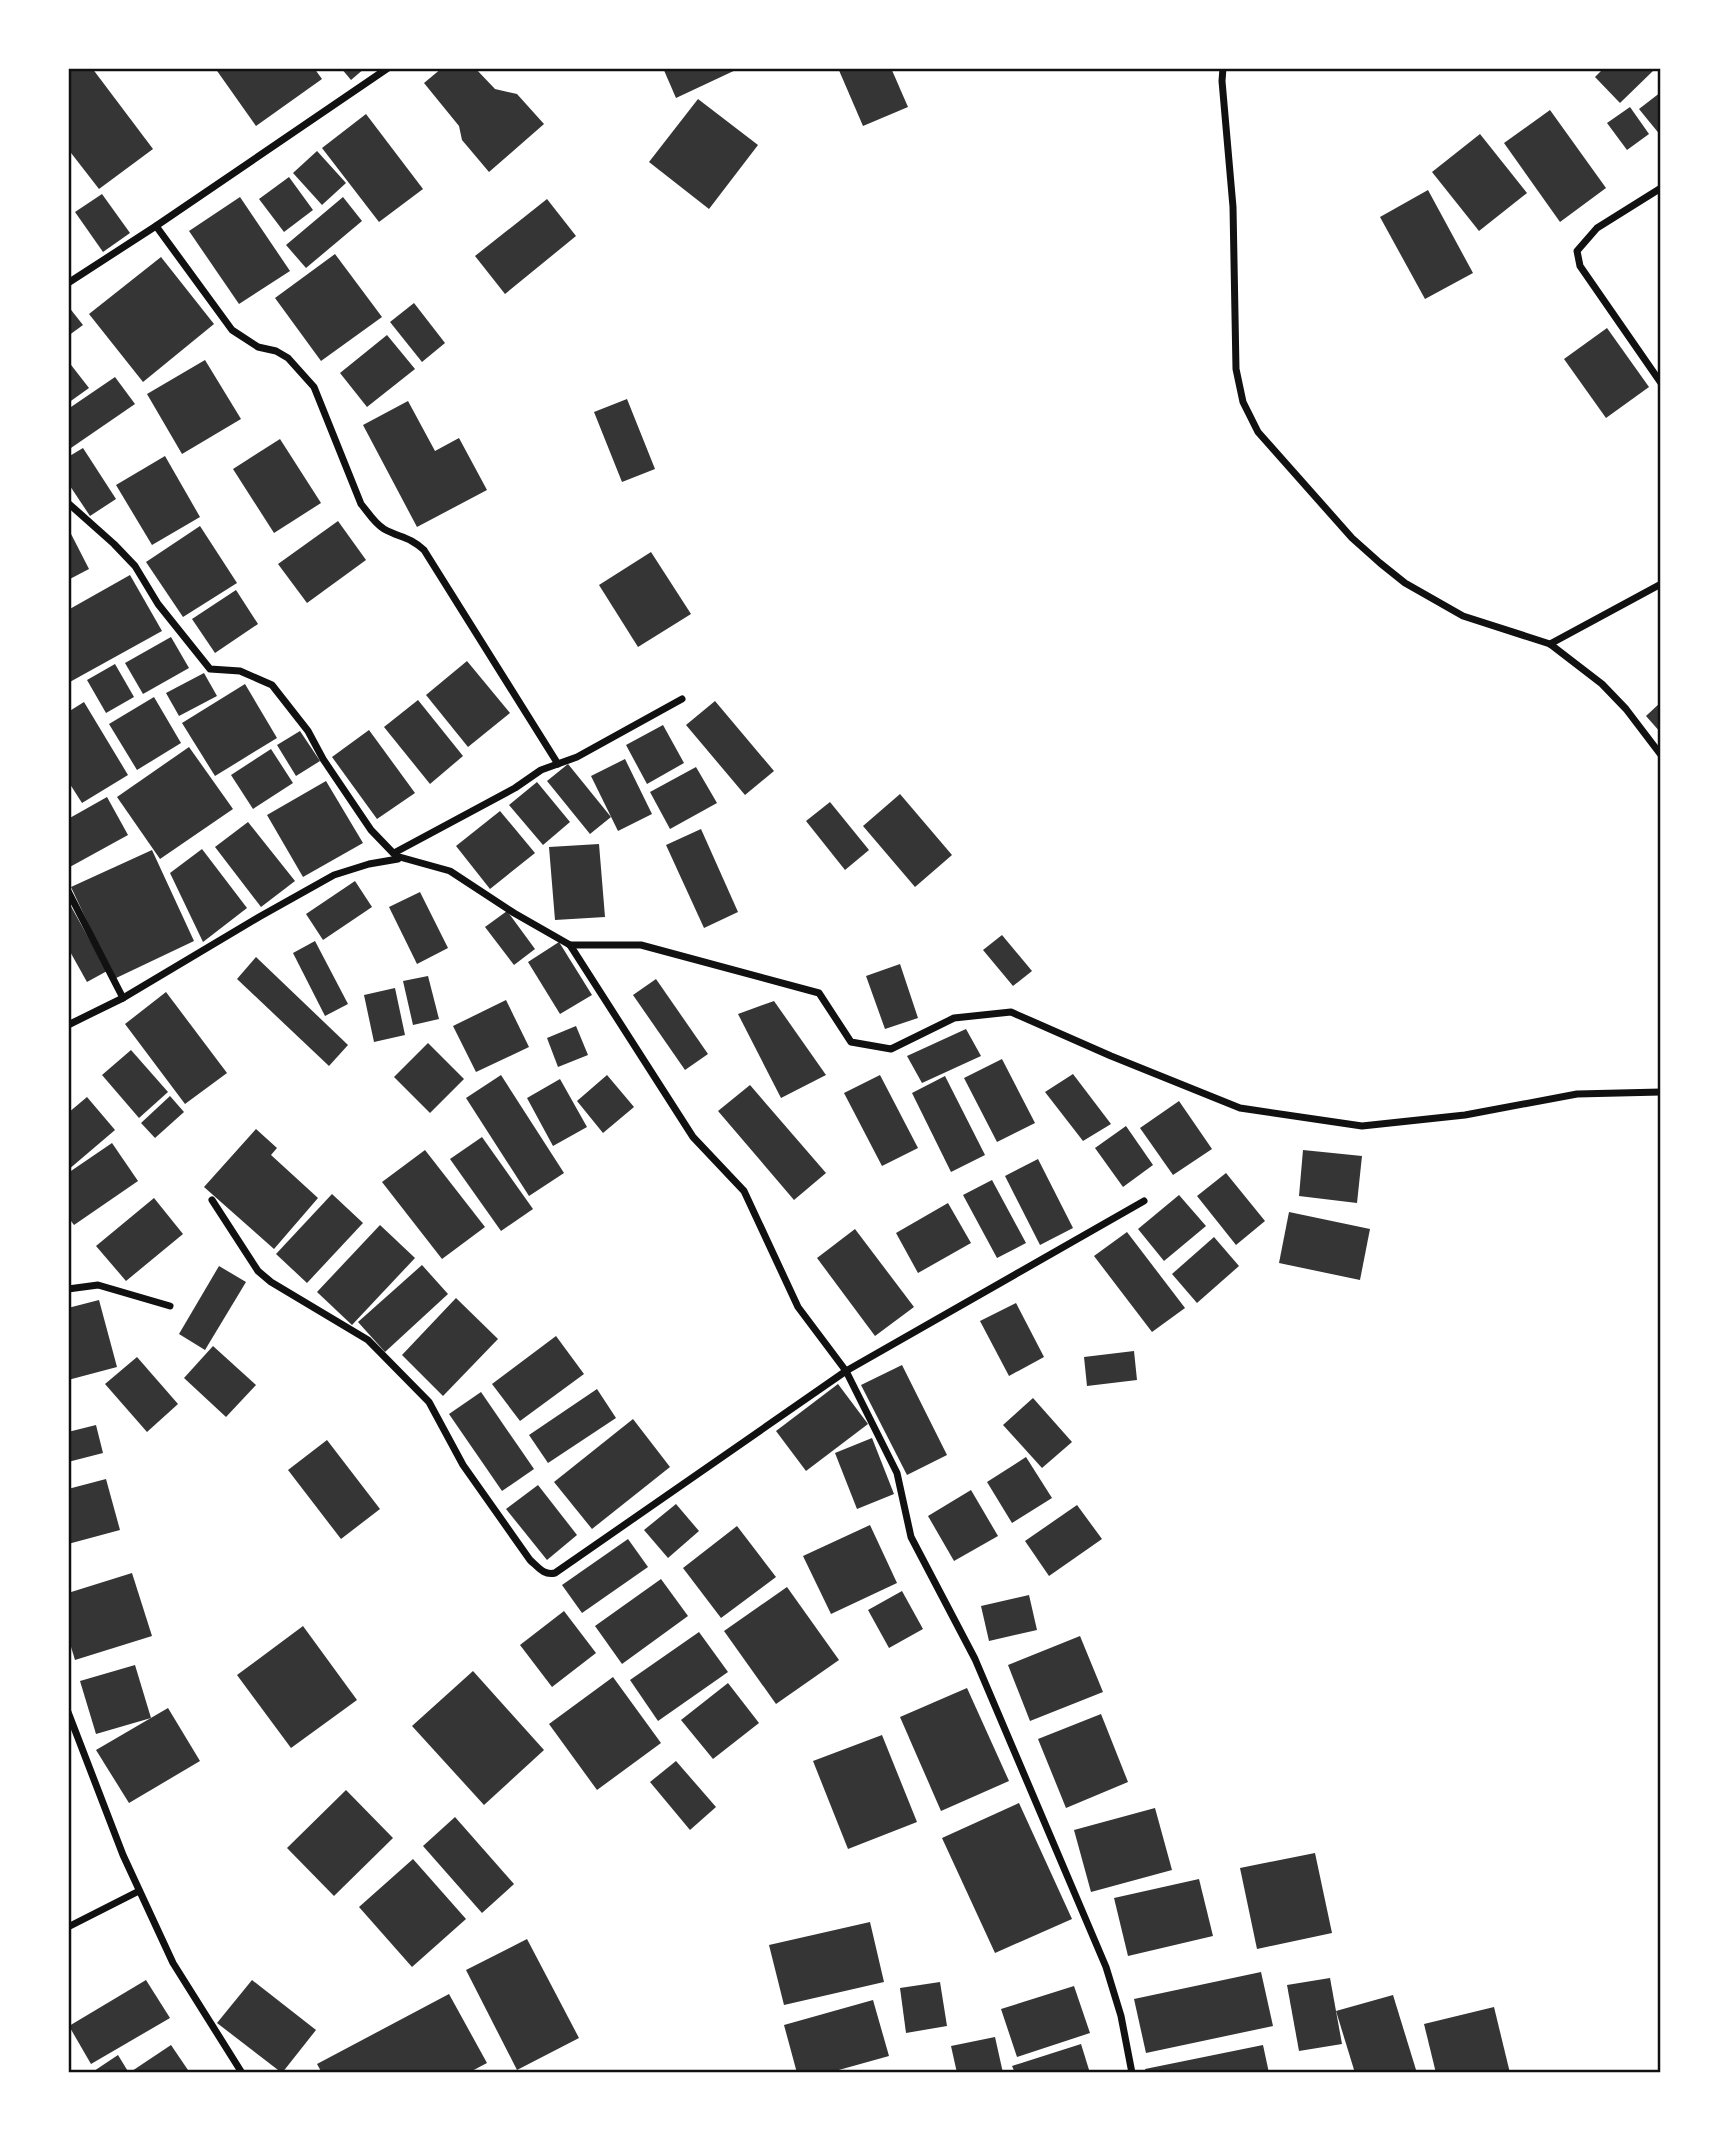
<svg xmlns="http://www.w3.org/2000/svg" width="1729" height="2141" font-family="'Exo 2',sans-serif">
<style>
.building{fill:#353535}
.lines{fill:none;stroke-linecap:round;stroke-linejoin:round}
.minor{stroke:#111;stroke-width:7}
.neatline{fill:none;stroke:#111;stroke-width:2.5}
</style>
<rect width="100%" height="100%" fill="#fff"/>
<g class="building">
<polygon points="70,68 92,68 153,149 99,189 68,149"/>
<polygon points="215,68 314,68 322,79 256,126"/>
<polygon points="341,68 365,68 351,80"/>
<polygon points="442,68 475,68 495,89 517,94 544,124 489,172 462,140 459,126 424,83"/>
<polygon points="663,68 740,68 676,98"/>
<polygon points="838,68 891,68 908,107 863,126"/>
<polygon points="1604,68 1656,68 1620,103 1595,77"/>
<polygon points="1661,92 1661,136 1639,109"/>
<polygon points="698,99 758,145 709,209 649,162"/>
<polygon points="1630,107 1649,134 1627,150 1607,123"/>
<polygon points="1550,110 1606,188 1560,222 1504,143"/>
<polygon points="366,114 423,189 379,222 322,148"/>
<polygon points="1480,134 1527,193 1479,231 1432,172"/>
<polygon points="317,151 346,183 322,205 293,173"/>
<polygon points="289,177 313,210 284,232 259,199"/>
<polygon points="1428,190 1473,273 1425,299 1380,217"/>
<polygon points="102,194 130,233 103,252 75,212"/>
<polygon points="240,197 290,271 239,304 189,231"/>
<polygon points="343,197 362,221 306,268 286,245"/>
<polygon points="547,199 576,236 505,294 475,256"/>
<polygon points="335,254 382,317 321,361 275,298"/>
<polygon points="161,257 214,324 143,382 89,314"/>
<polygon points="414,303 445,343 422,362 390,322"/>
<polygon points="68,306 83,325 68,336"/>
<polygon points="1607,328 1649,387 1606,418 1564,359"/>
<polygon points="387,335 415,369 367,407 340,373"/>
<polygon points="205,360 241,419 182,454 147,394"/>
<polygon points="68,361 89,388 68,403"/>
<polygon points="115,377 135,404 68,450 68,409"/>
<polygon points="627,399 655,469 622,482 594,412"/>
<polygon points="408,401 435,451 459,438 487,490 417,527 363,425"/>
<polygon points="280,439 321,503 274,533 233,469"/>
<polygon points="83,448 116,499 90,516 68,483 68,457"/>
<polygon points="165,456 200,517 152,545 116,485"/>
<polygon points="338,521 366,560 307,603 278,564"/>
<polygon points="200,526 237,583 183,617 146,562"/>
<polygon points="68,528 89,569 68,580"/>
<polygon points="651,552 691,614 638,647 599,585"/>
<polygon points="130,575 162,631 68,683 68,610"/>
<polygon points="236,590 258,624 215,653 192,619"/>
<polygon points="171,637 189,668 143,694 125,663"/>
<polygon points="467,661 510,713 468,747 426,695"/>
<polygon points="115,664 134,697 106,713 87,680"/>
<polygon points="204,673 217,696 179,716 166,693"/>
<polygon points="245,684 277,738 215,776 182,723"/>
<polygon points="154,697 181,743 137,770 109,724"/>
<polygon points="418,700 463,756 430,784 384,727"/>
<polygon points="715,701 774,771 745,795 686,725"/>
<polygon points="84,702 128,775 82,803 68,781 68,712"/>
<polygon points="1661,702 1661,733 1646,716"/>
<polygon points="663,725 684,763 647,784 626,745"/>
<polygon points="369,730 415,793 377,819 332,757"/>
<polygon points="300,731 320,761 296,776 277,745"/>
<polygon points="189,747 233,809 160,859 117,797"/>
<polygon points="271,749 293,783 253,809 231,775"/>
<polygon points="625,759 652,814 618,831 591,776"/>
<polygon points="568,764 611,817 590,834 547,781"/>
<polygon points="696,767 717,803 670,829 650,792"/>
<polygon points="326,781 363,843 303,877 267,815"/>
<polygon points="537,782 570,822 543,845 509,805"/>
<polygon points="900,794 952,855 915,887 863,826"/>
<polygon points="107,797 128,835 68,868 68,819"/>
<polygon points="830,802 869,850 845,870 806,821"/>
<polygon points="500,811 535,853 490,889 456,846"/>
<polygon points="248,822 295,881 261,907 215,847"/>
<polygon points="701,829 738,912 704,928 666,845"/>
<polygon points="599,844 605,917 555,920 549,847"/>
<polygon points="202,849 247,908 203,942 170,873"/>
<polygon points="152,850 194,941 114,979 71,887"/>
<polygon points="355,881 372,907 323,940 306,914"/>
<polygon points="420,892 448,948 417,964 389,907"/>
<polygon points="68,901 107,971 87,982 68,948"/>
<polygon points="507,911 535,949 514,965 485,927"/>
<polygon points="1002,935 1032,971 1013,986 983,950"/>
<polygon points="315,941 348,1004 325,1016 293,953"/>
<polygon points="559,942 592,995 560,1014 528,962"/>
<polygon points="256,957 348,1045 329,1066 237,979"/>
<polygon points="900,964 918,1018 885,1029 866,976"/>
<polygon points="428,976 439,1019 413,1025 403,981"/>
<polygon points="656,979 708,1054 685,1070 633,995"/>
<polygon points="395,988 405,1035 374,1042 364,995"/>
<polygon points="166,992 227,1073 185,1104 125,1024"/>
<polygon points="506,1000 529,1047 476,1072 453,1026"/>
<polygon points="774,1001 826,1075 781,1098 738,1014"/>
<polygon points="576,1026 588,1055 558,1067 547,1038"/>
<polygon points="966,1029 981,1056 922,1083 907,1056"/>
<polygon points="428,1043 464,1079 430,1113 394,1077"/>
<polygon points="131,1050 168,1092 139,1118 102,1075"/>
<polygon points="1002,1059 1035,1123 997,1142 964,1078"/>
<polygon points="1073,1074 1111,1124 1083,1141 1045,1092"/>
<polygon points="501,1075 564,1173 529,1196 466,1098"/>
<polygon points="607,1075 634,1107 603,1133 577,1101"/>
<polygon points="880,1075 918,1148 882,1166 844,1093"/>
<polygon points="945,1076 985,1155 951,1172 912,1093"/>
<polygon points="560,1079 587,1127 553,1146 527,1098"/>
<polygon points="750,1085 826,1173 794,1200 718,1111"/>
<polygon points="170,1096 184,1112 155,1138 141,1123"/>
<polygon points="87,1097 115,1130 68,1170 68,1113"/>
<polygon points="1179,1101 1212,1149 1173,1175 1140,1128"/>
<polygon points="1126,1126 1153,1165 1123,1187 1095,1148"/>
<polygon points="256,1129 277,1148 271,1155 318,1198 274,1249 204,1187"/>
<polygon points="482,1137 533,1209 501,1231 450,1159"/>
<polygon points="112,1143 138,1181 74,1225 68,1217 68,1173"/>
<polygon points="425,1150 485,1227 442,1259 382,1182"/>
<polygon points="1303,1150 1362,1156 1357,1203 1299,1196"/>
<polygon points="1038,1159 1073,1228 1040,1245 1005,1176"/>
<polygon points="1226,1173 1265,1221 1236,1245 1197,1196"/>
<polygon points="992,1180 1026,1243 997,1258 963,1195"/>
<polygon points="332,1194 363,1223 307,1283 276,1254"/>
<polygon points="1179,1195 1206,1226 1164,1261 1138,1229"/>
<polygon points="154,1198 183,1234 126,1281 96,1246"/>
<polygon points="948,1203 971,1243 918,1273 896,1233"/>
<polygon points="1289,1212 1370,1229 1360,1280 1279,1263"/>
<polygon points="380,1225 415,1258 352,1325 317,1292"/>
<polygon points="855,1229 914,1307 875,1336 817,1258"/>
<polygon points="1127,1232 1185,1308 1152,1332 1094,1256"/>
<polygon points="1214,1237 1239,1266 1197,1303 1172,1274"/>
<polygon points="422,1265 448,1294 385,1352 358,1322"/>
<polygon points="219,1266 246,1282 205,1350 179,1334"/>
<polygon points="456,1298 498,1339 443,1396 402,1355"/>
<polygon points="99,1300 117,1367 68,1380 68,1308"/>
<polygon points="1016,1303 1044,1357 1009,1376 980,1321"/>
<polygon points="556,1336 584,1374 520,1421 492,1384"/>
<polygon points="213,1346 256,1385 226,1417 184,1378"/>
<polygon points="1134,1351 1137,1380 1087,1386 1084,1357"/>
<polygon points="137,1357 178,1404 147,1432 105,1384"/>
<polygon points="902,1365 947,1455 907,1475 861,1385"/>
<polygon points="838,1384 868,1424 806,1471 776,1431"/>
<polygon points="597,1389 616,1418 548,1463 529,1435"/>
<polygon points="481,1392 534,1469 502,1491 449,1414"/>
<polygon points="1033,1398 1072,1442 1042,1468 1003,1425"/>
<polygon points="633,1419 670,1467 592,1529 554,1482"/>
<polygon points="96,1425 103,1453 68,1462 68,1432"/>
<polygon points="872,1438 894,1494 857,1509 835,1453"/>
<polygon points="327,1440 380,1509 341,1539 288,1470"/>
<polygon points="1026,1457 1052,1498 1012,1523 987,1482"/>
<polygon points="106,1479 120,1530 68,1544 68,1489"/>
<polygon points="538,1485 577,1535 547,1560 506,1509"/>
<polygon points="971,1490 998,1536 954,1561 928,1516"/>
<polygon points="676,1504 699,1531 668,1558 644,1530"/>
<polygon points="1077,1505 1102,1539 1049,1576 1025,1541"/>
<polygon points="870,1525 897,1583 831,1614 803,1556"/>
<polygon points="737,1526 776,1577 721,1618 683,1568"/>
<polygon points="628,1539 648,1567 582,1613 562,1585"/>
<polygon points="132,1573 152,1636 75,1660 68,1637 68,1593"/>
<polygon points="661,1579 688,1616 622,1664 595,1626"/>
<polygon points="787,1587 839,1660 776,1704 724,1631"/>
<polygon points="902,1591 923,1629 889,1648 868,1610"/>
<polygon points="1029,1595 1037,1630 989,1641 981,1606"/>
<polygon points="564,1611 596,1653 552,1687 520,1645"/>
<polygon points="303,1626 357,1700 291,1748 237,1675"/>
<polygon points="699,1632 728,1672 658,1721 630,1680"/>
<polygon points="1080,1636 1103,1692 1030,1721 1008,1665"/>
<polygon points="135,1665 151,1718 96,1734 80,1681"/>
<polygon points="473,1671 544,1750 484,1805 412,1726"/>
<polygon points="613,1677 661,1743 597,1790 549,1724"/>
<polygon points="728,1683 759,1723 713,1759 681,1720"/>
<polygon points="967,1688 1009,1781 941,1811 900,1717"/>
<polygon points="168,1708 200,1761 129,1803 96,1750"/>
<polygon points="1101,1714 1128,1782 1066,1808 1038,1739"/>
<polygon points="882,1735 917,1822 848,1849 813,1761"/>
<polygon points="676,1761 716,1807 690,1830 650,1782"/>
<polygon points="346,1790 393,1838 334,1896 287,1848"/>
<polygon points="1019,1803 1072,1919 995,1953 942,1838"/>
<polygon points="1155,1808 1172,1870 1091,1892 1074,1830"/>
<polygon points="455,1817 514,1884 482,1913 423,1846"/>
<polygon points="1315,1853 1332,1933 1257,1949 1240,1868"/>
<polygon points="413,1859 466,1919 412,1967 359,1907"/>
<polygon points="1199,1879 1213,1936 1128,1956 1114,1898"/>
<polygon points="870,1922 884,1982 784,2005 769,1945"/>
<polygon points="527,1939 579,2038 517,2070 466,1970"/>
<polygon points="1261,1972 1273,2026 1146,2053 1134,1999"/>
<polygon points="1330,1978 1342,2044 1299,2051 1287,1985"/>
<polygon points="146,1980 170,2018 91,2064 69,2026"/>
<polygon points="252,1980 316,2030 282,2073 217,2023"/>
<polygon points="940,1982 947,2026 906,2033 900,1988"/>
<polygon points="1074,1986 1090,2033 1017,2057 1001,2009"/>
<polygon points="449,1994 487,2063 468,2073 322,2073 317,2064"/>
<polygon points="1393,1995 1417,2073 1355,2073 1336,2011"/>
<polygon points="873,2000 889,2056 828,2073 797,2073 784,2025"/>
<polygon points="1494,2007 1510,2073 1436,2073 1424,2024"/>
<polygon points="995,2037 1003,2073 957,2073 951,2046"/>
<polygon points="1081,2044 1090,2073 1015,2073 1012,2066"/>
<polygon points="171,2045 190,2073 129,2073"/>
<polygon points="1263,2045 1269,2073 1146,2073 1145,2069"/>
<polygon points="118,2055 129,2073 91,2073"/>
</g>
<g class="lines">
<g class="minor">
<polyline points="1223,68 1222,81 1233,207 1236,369 1243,402 1258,432 1352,538 1380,563 1405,583 1463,616 1550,644 1602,684 1626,709 1661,755"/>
<polyline points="1661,188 1597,228 1577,251 1580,266 1661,383"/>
<path d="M156 226 232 330 258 347 276 351 288 358 314 387 361 504C368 512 374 523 384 529 400 538 409 536 424 550L558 764"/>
<polyline points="68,283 156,226 388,68"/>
<polyline points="68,503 114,544 135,566 158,604 210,669 240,671 272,685 308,731 323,759 371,830 396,856 450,871 514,913 570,945 693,1137 744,1191 798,1307 846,1371 897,1473 911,1537 975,1659 1106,1967 1121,2016 1132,2073"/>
<polyline points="1550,644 1661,584"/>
<polyline points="394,853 515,788 541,770 577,757 682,699"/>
<polyline points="68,891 123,998"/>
<polyline points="570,945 641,945 819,993 851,1042 891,1049 954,1018 1011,1012 1111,1056 1240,1108 1362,1126 1465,1115 1577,1094 1661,1092"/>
<polyline points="68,1025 123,998 259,917 334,875 369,864 398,859 397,856"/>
<path d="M212 1200 258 1271 271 1282 368 1340 429 1402 463 1465 530 1560C538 1567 544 1576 555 1573L846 1371 1144 1201"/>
<polyline points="68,1289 98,1285 170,1306"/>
<polyline points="68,1712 123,1855 173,1963 242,2073"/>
<polyline points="68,1927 139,1891"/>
</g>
</g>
<rect width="1729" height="2141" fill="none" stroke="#ffffff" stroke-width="140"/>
<rect x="70" y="70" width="1589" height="2001" class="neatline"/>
</svg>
